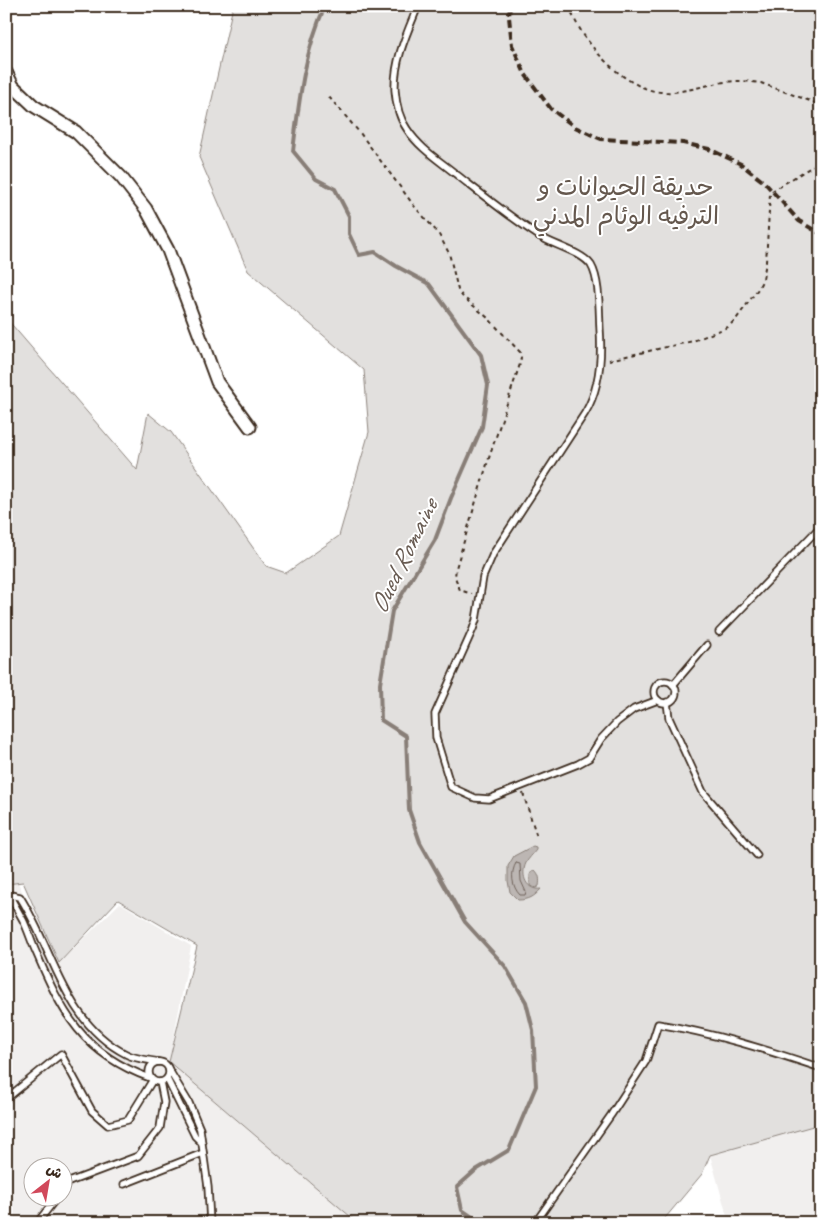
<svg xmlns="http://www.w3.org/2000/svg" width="827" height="1229" font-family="Caveat,'Playpen Sans Arabic',sans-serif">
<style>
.built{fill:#f1efee;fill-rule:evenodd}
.green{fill:#e2e0de;stroke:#8e857e}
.water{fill:#bcb6b3;stroke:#887e77}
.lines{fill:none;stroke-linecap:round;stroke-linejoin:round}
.shore{stroke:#6f625a;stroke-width:1}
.stream{stroke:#887e77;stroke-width:4}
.service-casing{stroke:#3b2a1e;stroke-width:9}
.minor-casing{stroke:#3b2a1e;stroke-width:15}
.path{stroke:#3b2a1e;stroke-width:2;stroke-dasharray:4 4;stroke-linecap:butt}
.service{stroke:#fff;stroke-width:5.5}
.minor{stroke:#fff;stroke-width:11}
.rail{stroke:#3b2a1e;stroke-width:4;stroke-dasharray:8 4;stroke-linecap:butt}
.labels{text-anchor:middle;stroke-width:4;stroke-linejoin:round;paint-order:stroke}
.park-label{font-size:25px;fill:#65584e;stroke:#fff}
.water-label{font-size:26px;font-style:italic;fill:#685b52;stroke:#fff}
</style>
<rect width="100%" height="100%" fill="#fff"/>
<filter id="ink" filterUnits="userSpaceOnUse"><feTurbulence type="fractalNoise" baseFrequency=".02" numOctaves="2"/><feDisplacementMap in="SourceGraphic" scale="10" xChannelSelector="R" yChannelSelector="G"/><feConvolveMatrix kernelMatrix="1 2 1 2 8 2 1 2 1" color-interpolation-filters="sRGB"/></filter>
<g filter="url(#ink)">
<g class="built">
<path d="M13 871 55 967 120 903 191 946 169 1062 358 1223H6V873ZM32 1166H62V1196H32Z"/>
<polygon points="821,999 821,1223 729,1223 710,1155"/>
</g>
<polygon class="green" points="233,6 821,6 821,1126 820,1124 710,1155 702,1174 661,1223 358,1223 169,1062 197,946 118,900 59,963 23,882 6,884 6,318 137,470 148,413 171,432 266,566 286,573 339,536 369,432 364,370 248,271 199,157"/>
<g class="water">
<path d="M533 846 536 847V850C533 854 528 859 526 863 520 876 527 891 541 889 534 897 529 900 518 900L510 892 508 881V866L514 856Z"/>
<path d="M535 870C540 875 540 880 539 886L536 888 530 886V875L532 871Z"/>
</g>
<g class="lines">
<path class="shore" d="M516 863 520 864 521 881 526 892 525 895H520C512 887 510 873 516 863Z"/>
<path class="stream" d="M325 6C304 52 299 102 293 151L316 179 335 189 349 216V234L359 255 375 252 396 266 429 284 481 355 488 385 482 427 451 498 435 540 392 611 380 684 381 720 406 736 409 810 420 842 465 922 505 966 526 1002 533 1030 536 1086 509 1150 476 1170 457 1187 462 1210 481 1223"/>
<defs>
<g id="service">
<path d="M418 6C407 33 394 60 395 90 396 103 399 118 407 129 419 148 440 161 457 175 484 196 510 217 539 236 553 245 582 252 591 265 600 280 599 311 600 329 602 358 600 388 585 413L493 554 483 577 476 620 473 629 435 714 436 738 451 787 475 798 489 799 578 764 589 758 601 739 617 722 634 709 658 700"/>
<polyline points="719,632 821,526"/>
<circle cx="665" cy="692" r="11"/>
<polyline points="673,685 707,645"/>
<polyline points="667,702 669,718 703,792 757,855"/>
<path d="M8 893C13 902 18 911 23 920 28 930 31 941 36 952 62 1013 83 1054 150 1078"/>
<path d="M6 894 20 897C54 950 64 1023 126 1054 135 1059 149 1060 159 1062"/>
<circle cx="159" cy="1072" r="10"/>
<polyline points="169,1070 189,1103 200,1129 208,1187 210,1223"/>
<polyline points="167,1079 195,1136 201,1142"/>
<polyline points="6,1099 61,1054 92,1111 108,1125 128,1120 152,1081"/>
<polyline points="124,1184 203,1153"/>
<polyline points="62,1190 69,1182 138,1156 160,1128 164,1102 160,1082"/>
<polyline points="37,1223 58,1196"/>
<path d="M535 1223 611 1115 646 1061 658 1024C714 1033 767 1050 821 1068"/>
</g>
<polyline id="minor" points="6,72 13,86 34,106 76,132 121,177 146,209 168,250 217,382 250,427"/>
</defs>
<use href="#service" class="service-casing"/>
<use href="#minor" class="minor-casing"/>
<g class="path">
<path d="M569 6C580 40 623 89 661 92 687 94 712 81 738 81 745 81 753 82 761 83L821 105"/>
<polyline points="329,97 360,133 415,207 438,233 449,253 458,290 462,296 488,318 520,352 521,357 520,364 488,461 456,568 455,577 460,590 472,594"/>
<polyline points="609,360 693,341 728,327 737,318 758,289 763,279 766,262 770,194 772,191 821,161"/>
<polyline points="523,793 537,837"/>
</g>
<use href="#service" class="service"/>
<use href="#minor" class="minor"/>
<polyline class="rail" points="510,6 509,17 512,45 525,74 551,109 575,127 601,139 683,143 709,149 741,164 765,183 799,221 821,234"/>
</g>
</g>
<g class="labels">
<g class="park-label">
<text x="626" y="195">حديقة الحيوانات و<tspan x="626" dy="29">الترفيه الوئام المدني</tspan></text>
</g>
<g class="water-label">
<text transform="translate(403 556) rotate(-64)" y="9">Oued Romaine</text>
</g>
</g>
<rect width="827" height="1229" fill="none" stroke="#fff" stroke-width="25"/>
<rect x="12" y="12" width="802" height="1204" fill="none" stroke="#3b2a1e" stroke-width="2" filter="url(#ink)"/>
<g transform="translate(48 1182) rotate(31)"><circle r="24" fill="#ffffff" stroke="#b1aaa5"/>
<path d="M0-4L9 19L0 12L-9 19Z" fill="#d1495b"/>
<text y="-8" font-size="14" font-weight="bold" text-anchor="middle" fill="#3b2a1e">ش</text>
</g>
</svg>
